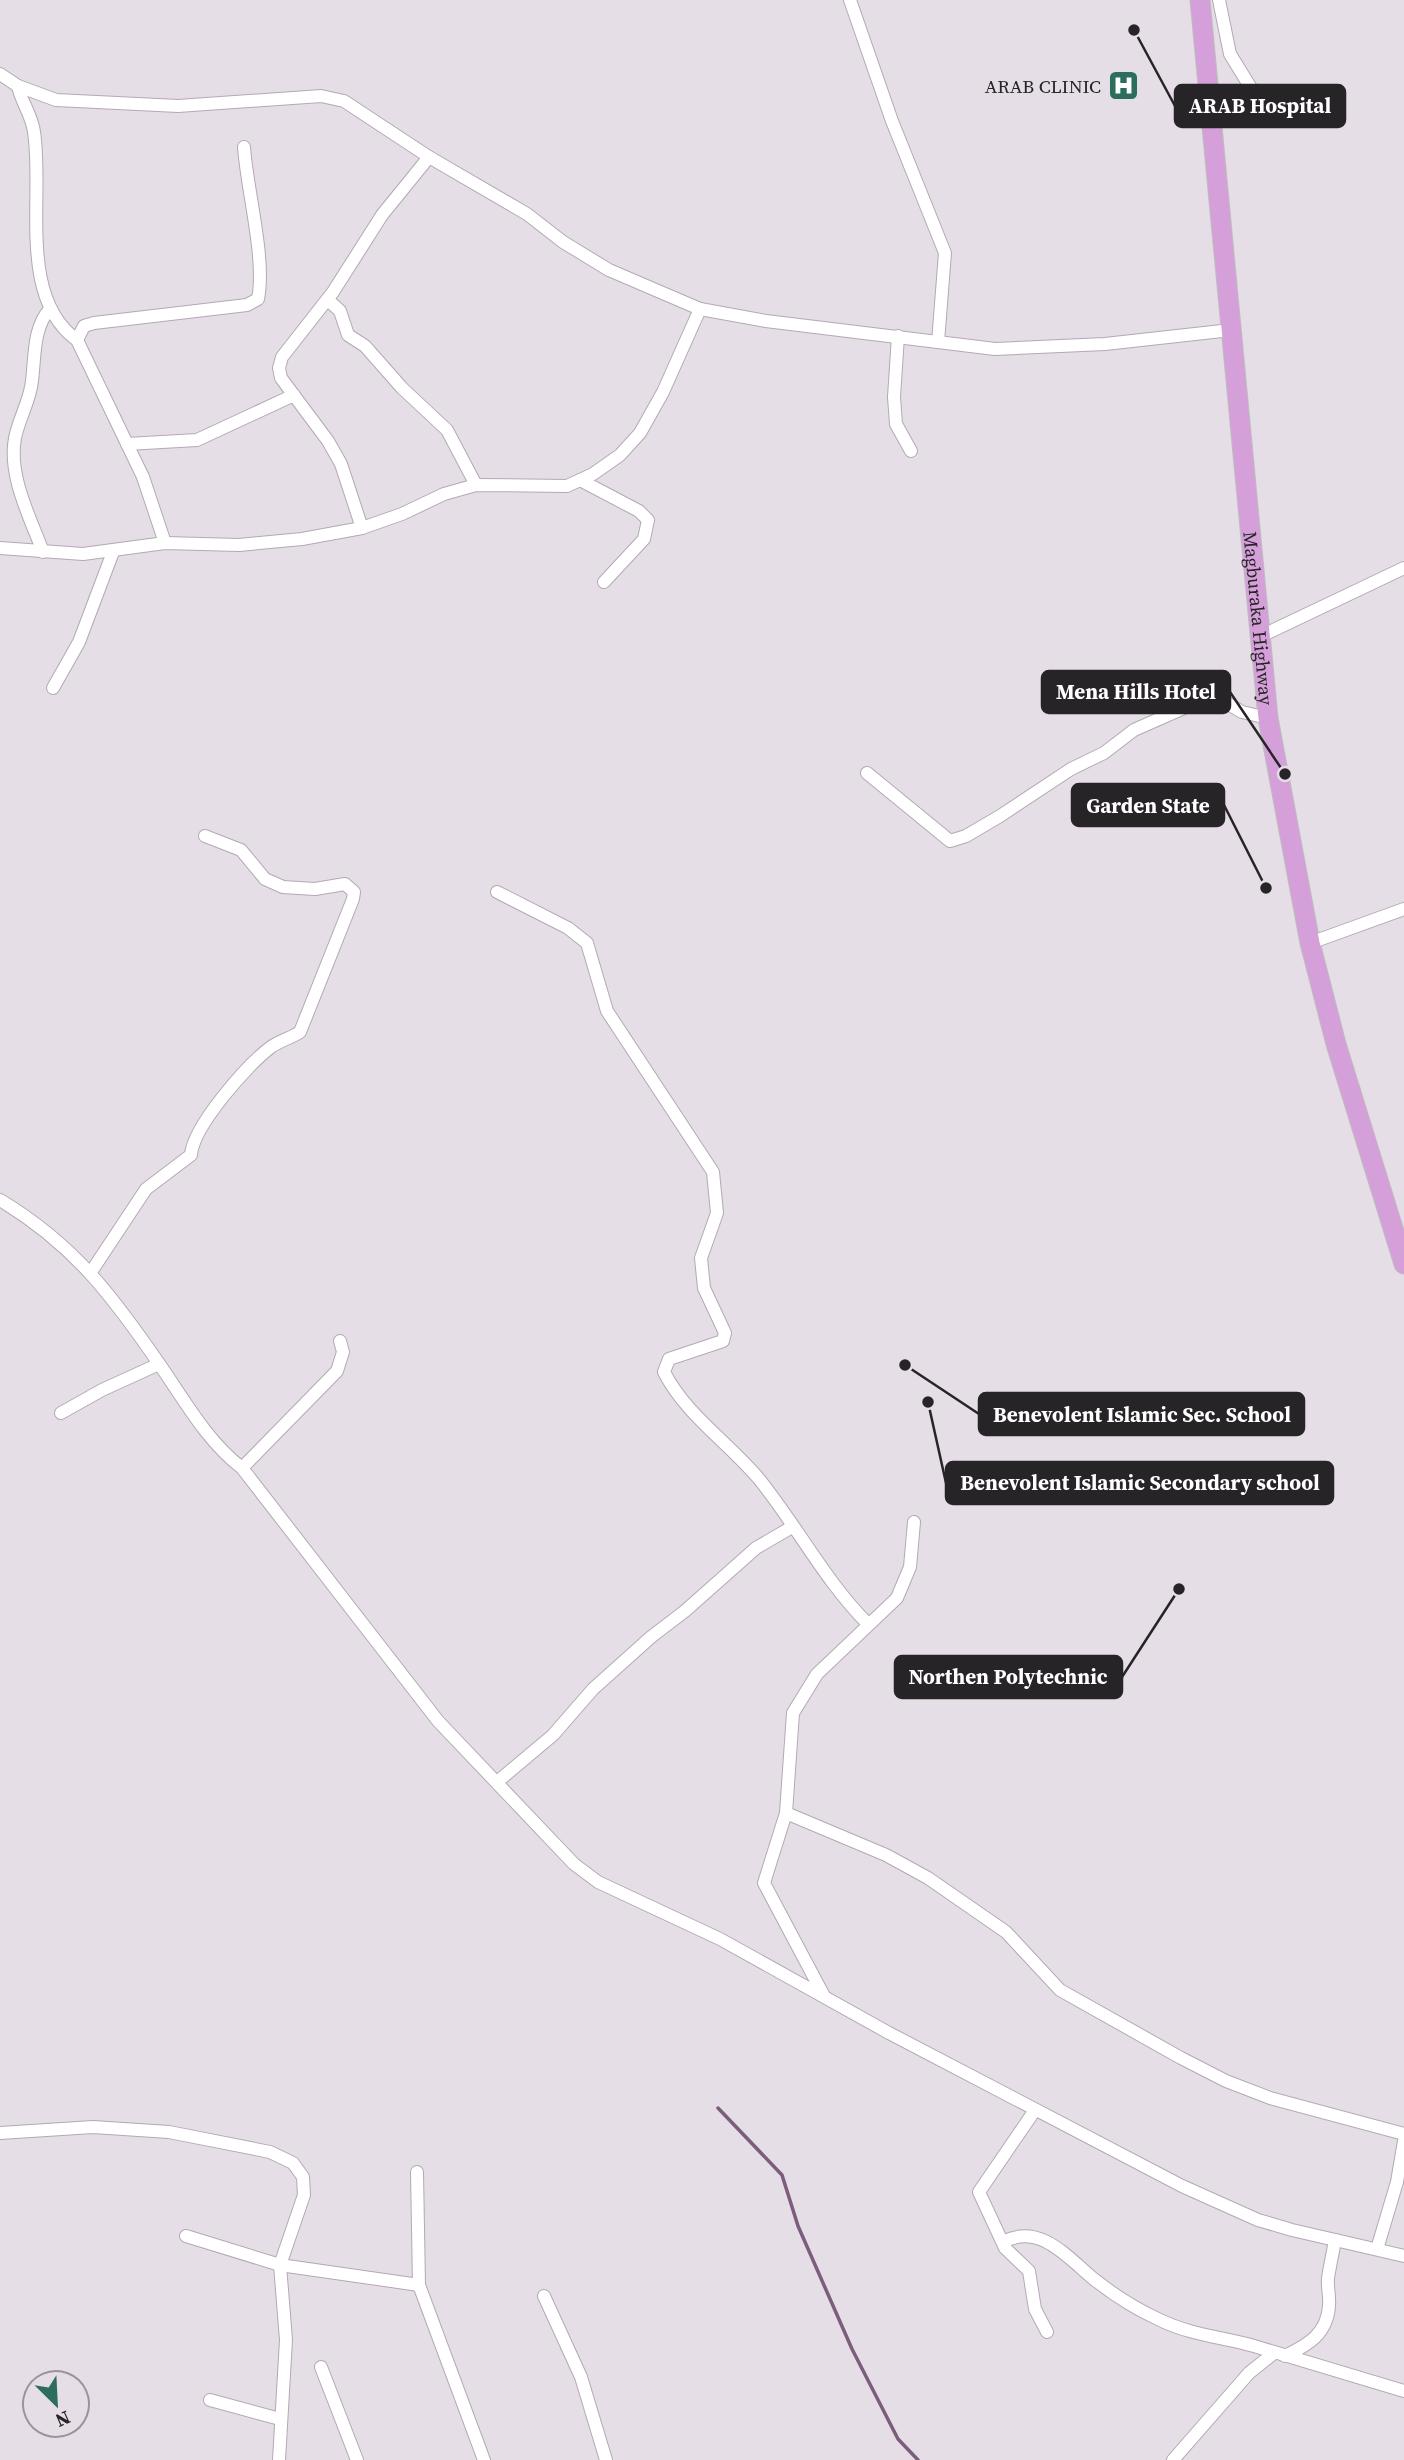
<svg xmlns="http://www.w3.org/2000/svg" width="1404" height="2460" font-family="'Source Serif 4',serif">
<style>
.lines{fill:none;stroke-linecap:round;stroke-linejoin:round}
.stream{stroke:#7b5d7d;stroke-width:3.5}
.street-casing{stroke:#b2aab2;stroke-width:14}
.primary-casing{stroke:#bebdbe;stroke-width:21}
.street{stroke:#fff;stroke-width:12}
.primary{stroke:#d5a0d9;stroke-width:19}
.labels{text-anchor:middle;stroke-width:7;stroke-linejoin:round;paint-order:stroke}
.poi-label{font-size:19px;fill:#272427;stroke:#e6dee6;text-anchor:end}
.street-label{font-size:19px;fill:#272427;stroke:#e6dee6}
.leader{fill:none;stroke:#272427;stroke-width:2.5}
.callout-dot{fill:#272427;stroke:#e6dee6;stroke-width:2.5}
.callout{fill:#272427;stroke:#272427;stroke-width:2.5}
.callout-label{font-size:21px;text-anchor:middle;font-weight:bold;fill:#fff}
</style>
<rect width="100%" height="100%" fill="#e6dee6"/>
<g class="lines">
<polyline class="stream" points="718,2108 782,2175 798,2226 852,2349 898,2439 918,2460"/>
<defs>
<g id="street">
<polyline points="850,0 892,121 945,253 938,342"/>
<polyline points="1219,0 1230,54 1262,106"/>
<polyline points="0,74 18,86 56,100 178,106 321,96 344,101 429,157 527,214 563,242 609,270 700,309 766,321 995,349 1105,344 1231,330"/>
<path d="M18 86C21 102 32 115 34 132 44 196 17 297 77 340L143 477 165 543"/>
<polyline points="328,300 340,311 348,335 365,346 402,388 447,430 476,485"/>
<polyline points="898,336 894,397 896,424 911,451"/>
<path d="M77 340 84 326 94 323 247 305 258 299C266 258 247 191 244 147"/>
<polyline points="127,444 197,440 294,395"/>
<polyline points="580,480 639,511 648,520 644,539 604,582"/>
<polyline points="362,528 341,464 328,441 281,378 279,368 282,357 333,292 382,215 429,157"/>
<polyline points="0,548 83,554 165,543 239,545 302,539 362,528 402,514 444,494 476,485 567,486 593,474 620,455 640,433 663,392 700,309"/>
<path d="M43 552C30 517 8 476 15 438 19 418 30 401 32 381 35 357 33 327 50 309"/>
<polyline points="1259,637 1404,568"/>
<polyline points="53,688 79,642 113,552"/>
<polyline points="867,773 950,841 966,836 1000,816 1071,769 1104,753 1134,730 1202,700 1218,698 1242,712 1268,718"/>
<path d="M497 892 568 928 587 943 607 1011 713 1172 717 1213 701 1258 704 1288 725 1333 723 1341 669 1359 664 1372C686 1415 728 1442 759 1479 797 1526 825 1581 868 1624"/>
<polyline points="1310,943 1404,909"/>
<path d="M0 1200C75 1245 114 1298 162 1368 186 1403 208 1442 242 1468L438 1721 574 1864 598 1882 720 1939 889 2033 1182 2186 1258 2220 1292 2230 1404 2256"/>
<path d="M91 1272 146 1189 191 1155C193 1126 248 1064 271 1047 279 1041 291 1038 300 1032L353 899 354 892 345 884 315 889 283 887 265 879 241 850 205 836"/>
<polyline points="61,1413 102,1390 159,1364"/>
<polyline points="242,1468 337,1371 343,1352 340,1341"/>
<polyline points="497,1782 553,1735 593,1689 651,1637 685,1611 756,1548 792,1527"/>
<polyline points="786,1813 886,1855 928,1878 1006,1932 1060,1990 1181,2058 1226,2081 1270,2098 1404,2134"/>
<polyline points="824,1996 764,1883 786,1813 793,1713 817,1674 897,1598 910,1567 914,1522"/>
<polyline points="1035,2110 979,2192 1005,2248 1029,2271 1035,2309 1047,2332"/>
<polyline points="0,2133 93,2127 169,2132 270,2152 293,2163 303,2177 304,2195 280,2265 286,2340 279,2460"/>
<polyline points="417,2172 419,2285 484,2460"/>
<polyline points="186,2236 280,2265 419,2285"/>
<path d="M1003 2242C1040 2222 1068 2258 1095 2280 1114 2295 1138 2310 1160 2320 1191 2335 1222 2337 1254 2346L1404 2391"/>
<polyline points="1377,2249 1397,2182 1404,2141"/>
<polyline points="544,2296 581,2377 606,2460"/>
<path d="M1285 2356C1308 2345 1327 2334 1329 2306 1330 2296 1327 2287 1328 2278 1330 2265 1333 2252 1335 2240"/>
<polyline points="321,2367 357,2460"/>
<polyline points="210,2400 280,2419"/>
<polyline points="1173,2460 1249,2373 1274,2353"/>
</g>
<g id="primary">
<path id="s1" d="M1200 0 1268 718 1310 943 1336 1044 1404 1264"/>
</g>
</defs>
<use href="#street" class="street-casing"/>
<use href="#primary" class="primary-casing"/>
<use href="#street" class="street"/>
<use href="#primary" class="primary"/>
</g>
<defs>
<symbol id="hospital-square" viewBox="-11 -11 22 22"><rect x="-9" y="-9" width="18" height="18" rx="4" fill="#2c6d5d" stroke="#e6dee6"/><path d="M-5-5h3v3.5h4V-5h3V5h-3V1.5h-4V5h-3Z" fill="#fff"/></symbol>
</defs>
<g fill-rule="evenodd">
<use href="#hospital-square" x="1106" y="68" width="35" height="35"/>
</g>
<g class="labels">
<g class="poi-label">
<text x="1101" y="93">ARAB CLINIC</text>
</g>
<g class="street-label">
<text dy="7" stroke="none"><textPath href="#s1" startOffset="621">Magburaka Highway</textPath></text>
</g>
</g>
<path class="leader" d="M1134 30L1175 106M1285 774L1230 692M1266 888L1224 805M905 1365L979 1414M928 1402L946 1483M1179 1589L1122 1677"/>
<g class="callout-dot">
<circle cx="1134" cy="30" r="7"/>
<circle cx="1285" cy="774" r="7"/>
<circle cx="1266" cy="888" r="7"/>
<circle cx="905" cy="1365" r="7"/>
<circle cx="928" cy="1402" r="7"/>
<circle cx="1179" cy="1589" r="7"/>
</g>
<g class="callout">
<rect x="1175" y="85" width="170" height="42" rx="7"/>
<rect x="1042" y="671" width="188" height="42" rx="7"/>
<rect x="1072" y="784" width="152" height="42" rx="7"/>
<rect x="979" y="1393" width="325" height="42" rx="7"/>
<rect x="946" y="1462" width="387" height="42" rx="7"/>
<rect x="895" y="1656" width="227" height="42" rx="7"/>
</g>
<g class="callout-label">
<text x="1260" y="113">ARAB Hospital</text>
<text x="1136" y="699">Mena Hills Hotel</text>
<text x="1148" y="813">Garden State</text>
<text x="1142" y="1422">Benevolent Islamic Sec. School</text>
<text x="1140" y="1490">Benevolent Islamic Secondary school</text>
<text x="1008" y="1684">Northen Polytechnic</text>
</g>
<g transform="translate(56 2404) rotate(156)"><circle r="33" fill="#e6dee6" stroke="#9a949a" stroke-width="2"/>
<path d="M0-5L12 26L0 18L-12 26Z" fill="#2c6d5d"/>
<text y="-10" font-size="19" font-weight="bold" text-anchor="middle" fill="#272427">N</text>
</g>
</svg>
